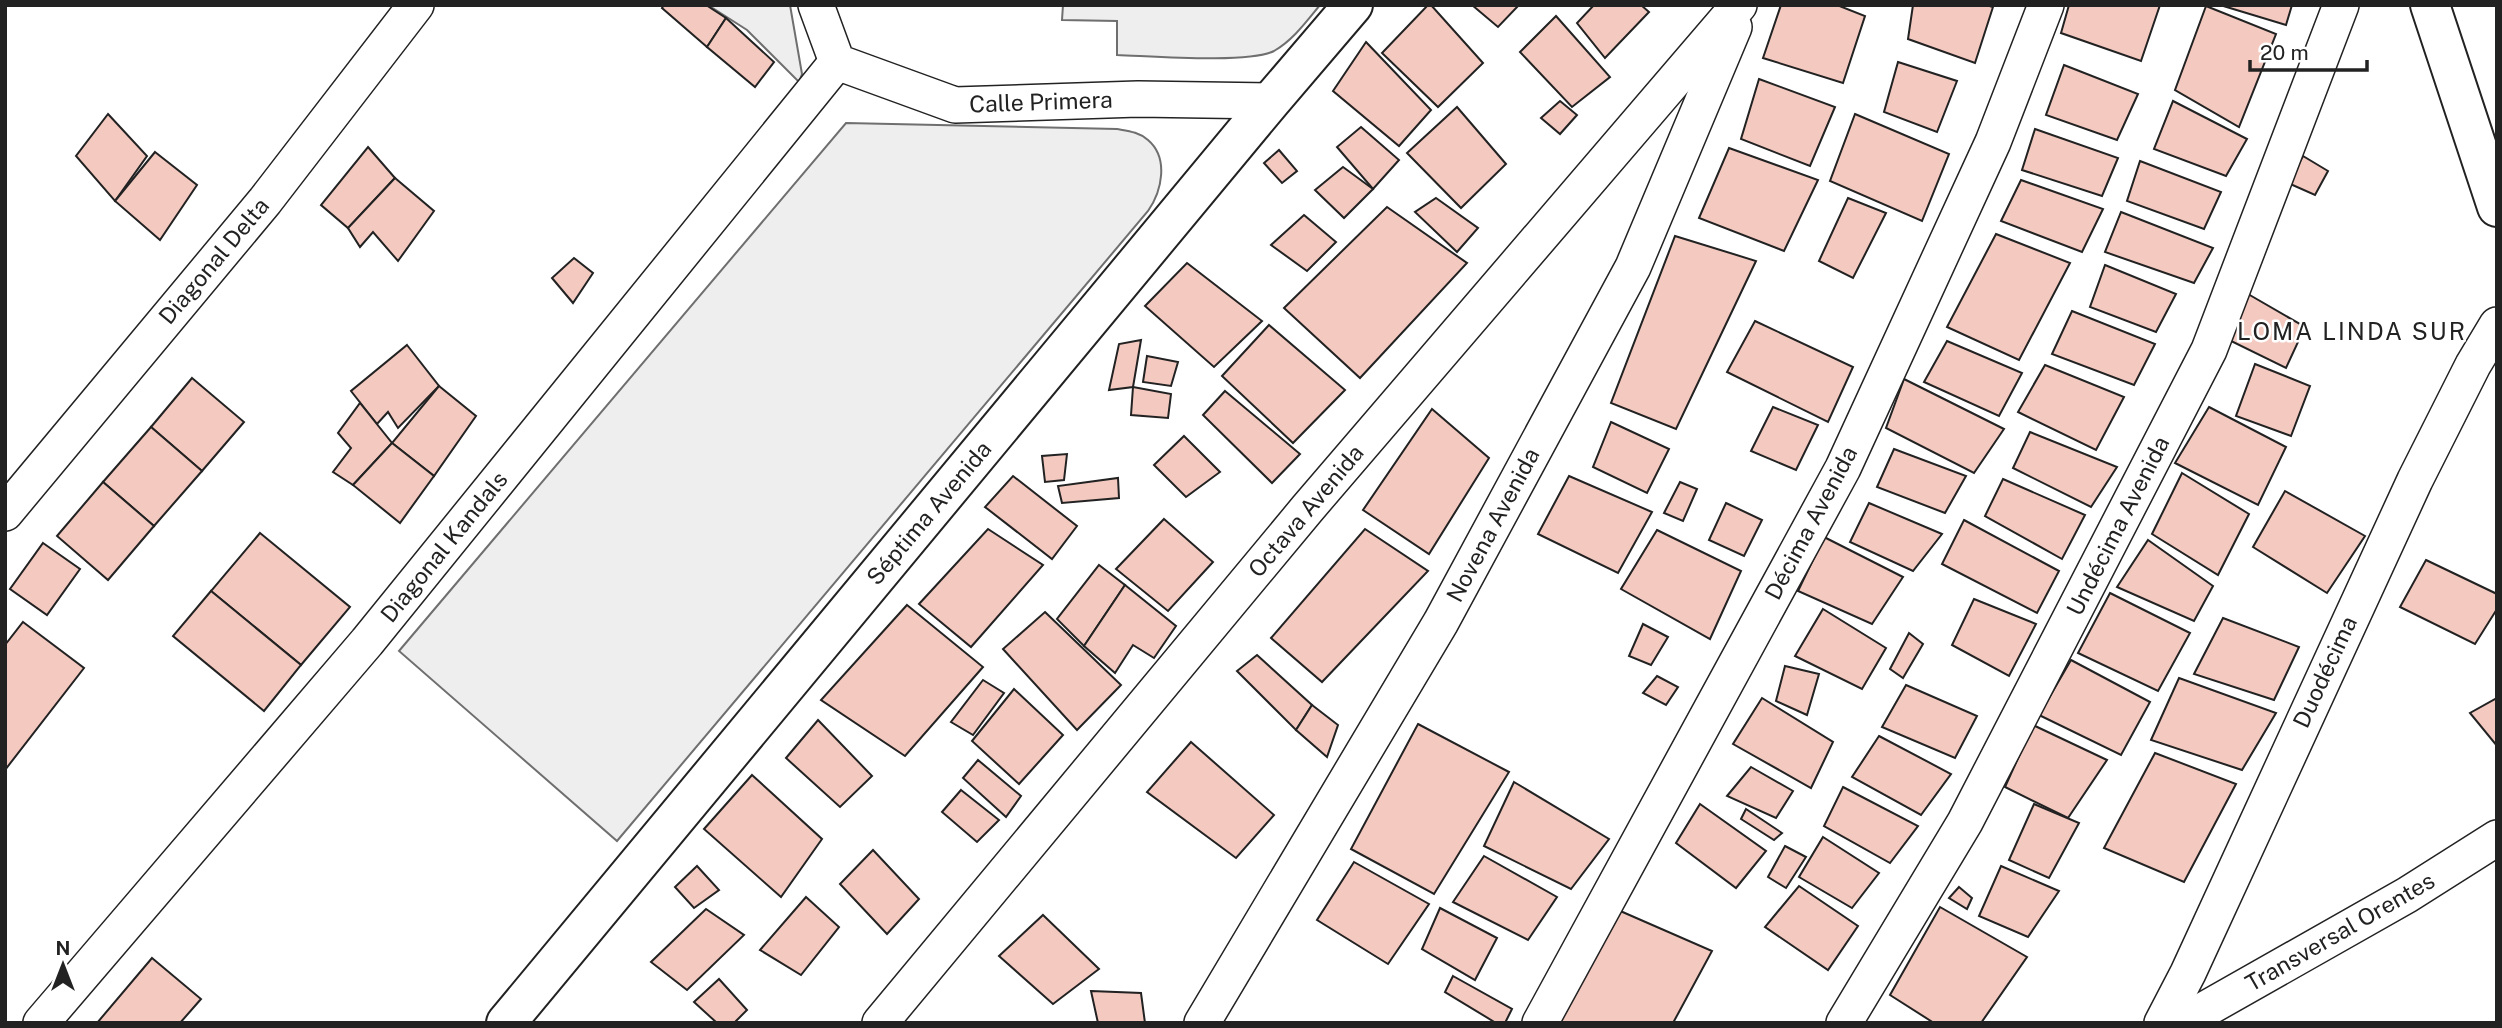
<svg xmlns="http://www.w3.org/2000/svg" width="2502" height="1028" font-family="'Public Sans',sans-serif">
<style>
.green{fill:#eee;stroke:#6f6f6f;stroke-width:2}
.building{fill:#f3c9c0;stroke:#222;stroke-width:2}
.lines{fill:none;stroke-linecap:round;stroke-linejoin:round}
.minor-casing{stroke:#222;stroke-width:38}
.tertiary-casing{stroke:#222;stroke-width:42}
.minor{stroke:#fff;stroke-width:35}
.tertiary{stroke:#fff;stroke-width:38}
.labels{text-anchor:middle;stroke-width:5;stroke-linejoin:round;paint-order:stroke}
.street-label{font-size:23px;fill:#222;stroke:#fff}
.neighbourhood-label{font-size:24px;letter-spacing:2px;fill:#222;stroke:#fff}
</style>
<rect width="100%" height="100%" fill="#fff"/>
<g class="green">
<polygon points="708,5 790,5 802,74 799,82 747,30"/>
<path d="M1063 5H1320C1306 22 1293 40 1274 51 1248 64 1150 56 1117 55V21L1062 20Z"/>
<path d="M846 123 1117 129C1128 131 1139 132 1148 140 1169 158 1162 191 1148 211L617 841 399 651Z"/>
</g>
<g class="building">
<polygon points="664,5 706,5 726,18 707,47 662,8"/>
<polygon points="1428,5 1431,5 1483,63 1438,107 1382,53"/>
<polygon points="1472,5 1519,5 1498,27"/>
<polygon points="1594,5 1641,5 1649,12 1605,58 1577,23"/>
<polygon points="1781,5 1837,5 1865,16 1843,83 1763,58"/>
<polygon points="1913,5 1986,5 1993,7 1975,63 1908,39"/>
<polygon points="2069,5 2160,5 2141,61 2061,33"/>
<polygon points="2220,5 2292,5 2286,25"/>
<polygon points="2206,6 2276,34 2239,127 2175,90"/>
<polygon points="1556,16 1610,77 1572,107 1520,52"/>
<polygon points="726,18 774,62 755,87 707,47"/>
<polygon points="1366,42 1431,110 1399,146 1333,91"/>
<polygon points="1898,62 1957,81 1937,132 1884,112"/>
<polygon points="2064,65 2138,94 2117,140 2046,115"/>
<polygon points="1759,79 1835,107 1810,166 1741,139"/>
<polygon points="1560,101 1577,115 1560,134 1541,118"/>
<polygon points="2173,101 2247,139 2226,176 2154,149"/>
<polygon points="1457,107 1506,164 1461,208 1407,153"/>
<polygon points="108,114 147,156 115,201 76,156"/>
<polygon points="1855,114 1949,154 1922,221 1830,181"/>
<polygon points="1361,127 1399,160 1373,189 1337,147"/>
<polygon points="2035,129 2118,158 2102,196 2022,170"/>
<polygon points="368,147 395,178 348,228 321,205"/>
<polygon points="1729,148 1818,180 1784,251 1699,218"/>
<polygon points="1279,150 1297,171 1282,183 1264,163"/>
<polygon points="155,152 197,185 160,240 115,201"/>
<polygon points="2303,156 2328,171 2315,195 2288,183"/>
<polygon points="2140,161 2221,192 2204,229 2127,201"/>
<polygon points="1343,167 1373,189 1344,218 1315,190"/>
<polygon points="395,178 434,211 398,261 373,232 360,247 348,228"/>
<polygon points="2021,180 2103,209 2082,252 2001,221"/>
<polygon points="1436,198 1478,228 1457,252 1415,212"/>
<polygon points="1848,198 1886,213 1853,278 1819,261"/>
<polygon points="1387,207 1467,263 1360,378 1284,308"/>
<polygon points="2121,212 2213,248 2194,283 2105,252"/>
<polygon points="1304,215 1336,242 1307,271 1271,245"/>
<polygon points="1996,234 2070,263 2019,360 1947,327"/>
<polygon points="1675,236 1756,261 1676,429 1611,403"/>
<polygon points="574,258 593,273 573,303 552,278"/>
<polygon points="1187,263 1262,321 1214,367 1145,306"/>
<polygon points="2105,265 2176,294 2156,332 2090,307"/>
<polygon points="2248,294 2305,327 2286,368 2229,340"/>
<polygon points="2072,311 2155,344 2134,385 2052,354"/>
<polygon points="1755,321 1853,367 1828,422 1727,372"/>
<polygon points="1269,325 1345,390 1293,443 1222,376"/>
<polygon points="1141,340 1133,387 1109,390 1119,344"/>
<polygon points="1947,341 2022,373 1999,416 1924,382"/>
<polygon points="407,345 439,386 398,428 388,412 377,424 351,391"/>
<polygon points="1147,356 1178,362 1171,386 1143,382"/>
<polygon points="2255,364 2310,386 2291,436 2236,416"/>
<polygon points="2045,365 2124,397 2096,450 2018,412"/>
<polygon points="192,378 244,422 202,471 151,427"/>
<polygon points="1904,379 2004,429 1974,473 1886,428"/>
<polygon points="439,386 476,416 434,476 392,443"/>
<polygon points="1133,387 1171,394 1168,418 1131,415"/>
<polygon points="1225,391 1300,454 1272,483 1203,415"/>
<polygon points="360,403 392,443 353,485 333,472 351,448 338,433"/>
<polygon points="1773,407 1818,425 1796,470 1751,451"/>
<polygon points="2209,407 2286,447 2258,505 2175,463"/>
<polygon points="1432,409 1489,458 1429,554 1363,510"/>
<polygon points="1611,422 1669,449 1647,493 1593,467"/>
<polygon points="151,427 202,471 154,526 103,482"/>
<polygon points="2030,432 2117,467 2091,507 2013,468"/>
<polygon points="1184,436 1220,472 1186,497 1154,465"/>
<polygon points="392,443 434,476 400,523 353,485"/>
<polygon points="1894,449 1966,476 1945,513 1877,487"/>
<polygon points="1067,454 1064,480 1045,482 1042,456"/>
<polygon points="2182,473 2249,514 2218,575 2152,534"/>
<polygon points="1013,476 1077,526 1052,559 985,507"/>
<polygon points="1569,476 1652,512 1618,573 1538,534"/>
<polygon points="1118,478 1119,498 1062,503 1058,486"/>
<polygon points="2003,479 2085,515 2062,559 1985,516"/>
<polygon points="103,482 154,526 108,580 57,536"/>
<polygon points="1680,482 1697,489 1683,521 1664,513"/>
<polygon points="2285,491 2365,536 2327,593 2253,547"/>
<polygon points="1726,503 1762,520 1744,556 1709,540"/>
<polygon points="1869,503 1942,534 1913,571 1850,542"/>
<polygon points="1164,519 1213,562 1168,611 1116,569"/>
<polygon points="1964,520 2059,571 2037,613 1942,564"/>
<polygon points="988,529 1043,565 971,647 919,604"/>
<polygon points="1365,529 1428,571 1322,682 1271,638"/>
<polygon points="1657,530 1741,571 1710,639 1621,589"/>
<polygon points="260,533 350,607 301,665 211,591"/>
<polygon points="1824,537 1903,577 1872,624 1798,591"/>
<polygon points="2148,540 2213,586 2194,621 2117,587"/>
<polygon points="43,543 80,569 47,615 10,589"/>
<polygon points="2426,560 2497,594 2497,609 2475,644 2400,607"/>
<polygon points="1099,565 1125,585 1084,646 1057,619"/>
<polygon points="1125,585 1176,626 1154,658 1133,645 1115,673 1084,646"/>
<polygon points="211,591 301,665 264,711 173,636"/>
<polygon points="2110,593 2190,633 2158,691 2078,653"/>
<polygon points="1974,599 2036,624 2009,676 1952,645"/>
<polygon points="907,605 983,667 905,756 821,700"/>
<polygon points="1823,609 1886,648 1862,689 1795,656"/>
<polygon points="1045,612 1121,685 1077,730 1003,649"/>
<polygon points="2223,618 2299,647 2274,700 2194,674"/>
<polygon points="23,622 84,668 5,770 5,645"/>
<polygon points="1643,624 1668,637 1651,665 1629,656"/>
<polygon points="1909,633 1923,644 1903,678 1890,669"/>
<polygon points="1257,655 1312,705 1296,730 1237,671"/>
<polygon points="2071,660 2150,702 2121,755 2039,715"/>
<polygon points="1785,666 1819,674 1807,715 1776,701"/>
<polygon points="1657,676 1678,687 1666,705 1643,693"/>
<polygon points="2179,678 2276,713 2242,770 2151,740"/>
<polygon points="983,680 1004,693 973,735 951,722"/>
<polygon points="1906,685 1977,716 1955,758 1882,727"/>
<polygon points="1014,689 1063,735 1019,784 972,741"/>
<polygon points="1762,698 1833,742 1811,788 1733,744"/>
<polygon points="2497,698 2497,746 2470,713"/>
<polygon points="1312,705 1338,725 1327,757 1296,730"/>
<polygon points="818,720 872,776 840,807 786,758"/>
<polygon points="1418,724 1509,772 1434,894 1351,849"/>
<polygon points="2033,725 2107,760 2068,818 2005,787"/>
<polygon points="1879,736 1951,774 1921,815 1852,777"/>
<polygon points="1191,742 1274,815 1236,858 1147,792"/>
<polygon points="2155,753 2236,784 2184,882 2104,848"/>
<polygon points="978,760 1021,796 1006,817 963,778"/>
<polygon points="1751,767 1793,791 1776,818 1727,796"/>
<polygon points="752,775 822,839 781,897 704,829"/>
<polygon points="1514,782 1609,839 1571,889 1484,846"/>
<polygon points="1843,787 1918,826 1890,863 1824,826"/>
<polygon points="961,790 999,820 977,842 942,812"/>
<polygon points="1700,804 1766,851 1736,888 1676,843"/>
<polygon points="2034,804 2079,823 2049,878 2009,860"/>
<polygon points="1746,809 1782,833 1774,840 1741,819"/>
<polygon points="1823,837 1879,873 1852,908 1799,877"/>
<polygon points="1785,846 1806,857 1786,888 1768,877"/>
<polygon points="873,850 919,899 887,934 840,884"/>
<polygon points="1484,856 1557,897 1528,940 1453,902"/>
<polygon points="1354,862 1429,904 1388,964 1317,920"/>
<polygon points="697,866 719,890 694,908 675,887"/>
<polygon points="2001,866 2059,891 2028,937 1979,916"/>
<polygon points="1799,886 1858,926 1828,970 1765,927"/>
<polygon points="1959,887 1972,898 1967,909 1949,898"/>
<polygon points="806,897 839,927 801,975 760,950"/>
<polygon points="1940,907 2027,957 1981,1023 1934,1023 1890,995"/>
<polygon points="1440,908 1497,938 1475,980 1422,949"/>
<polygon points="706,909 744,935 687,990 651,962"/>
<polygon points="1618,910 1712,951 1673,1023 1557,1023"/>
<polygon points="1043,915 1099,969 1053,1004 999,956"/>
<polygon points="152,958 201,999 180,1023 97,1023"/>
<polygon points="1453,976 1512,1009 1505,1023 1496,1023 1445,992"/>
<polygon points="719,979 747,1010 734,1023 717,1023 694,1002"/>
<polygon points="1091,991 1141,993 1145,1023 1098,1023"/>
</g>
<g class="lines">
<defs>
<g id="minor">
<polyline points="816,5 837,62 955,105 1138,99 1271,101"/>
<polyline points="5,513 265,201 416,5"/>
<polyline points="41,1023 367,642 837,62"/>
<polyline points="880,1023 1307,509 1739,5"/>
<polyline points="1202,1023 1441,622 1633,267 1734,27"/>
<polyline points="1540,1023 1843,468 1993,142 2046,5"/>
<polyline points="1844,1023 1965,822 2209,350 2341,5"/>
<polyline points="2162,1023 2188,973 2415,480 2473,365 2497,325"/>
<polyline points="2181,1023 2407,895 2497,838"/>
</g>
<g id="tertiary">
<polyline points="2430,5 2497,207"/>
<polyline points="506,1023 1271,101 1353,5"/>
</g>
</defs>
<use href="#minor" class="minor-casing"/>
<use href="#tertiary" class="tertiary-casing"/>
<use href="#minor" class="minor"/>
<use href="#tertiary" class="tertiary"/>
</g>
<g class="labels">
<g class="street-label">
<text transform="translate(1041 102) rotate(-2)" y="8">Calle Primera</text>
<text transform="translate(214 261) rotate(-50)" y="8">Diagonal Delta</text>
<text transform="translate(1306 511) rotate(-50)" y="8">Octava Avenida</text>
<text transform="translate(929 513) rotate(-50)" y="8">Séptima Avenida</text>
<text transform="translate(1811 523) rotate(-62)" y="8">Décima Avenida</text>
<text transform="translate(1493 525) rotate(-62)" y="8">Novena Avenida</text>
<text transform="translate(2118 526) rotate(-63)" y="8">Undécima Avenida</text>
<text transform="translate(444 547) rotate(-51)" y="8">Diagonal Kandals</text>
<text transform="translate(2325 672) rotate(-65)" y="8">Duodécima</text>
<text transform="translate(2340 932) rotate(-30)" y="8">Transversal Orentes</text>
</g>
<g class="neighbourhood-label">
<text x="2352" y="340">LOMA LINDA SUR</text>
</g>
</g>
<rect width="2502" height="1028" fill="none" stroke="#222222" stroke-width="14"/>
<g transform="translate(63 965)" stroke="#ffffff" stroke-width="5" paint-order="stroke">
<path d="M0-5L12 26L0 18L-12 26Z" fill="#222222"/>
<text y="-10" font-size="19" font-weight="bold" text-anchor="middle" fill="#222222">N</text>
</g>
<path d="M2250 60v10h117v-10" fill="none" stroke="#222222" stroke-width="3.5"/>
<text x="2260" y="60" font-size="21" fill="#222222" stroke="#ffffff" stroke-width="5" paint-order="stroke">20 m</text>
</svg>
